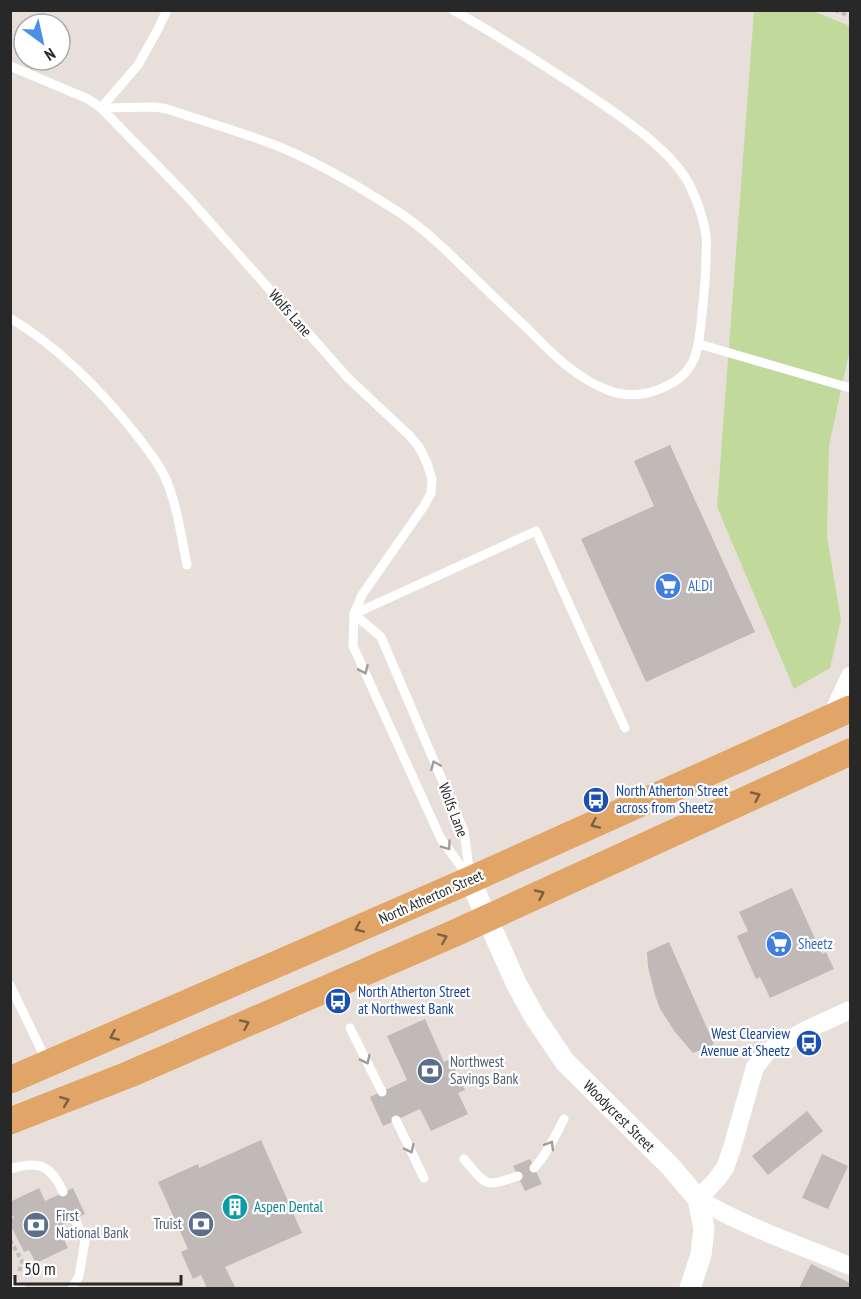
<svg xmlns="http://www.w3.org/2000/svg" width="861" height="1299" font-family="'PT Sans Narrow',sans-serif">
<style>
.green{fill:#c1da9c}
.building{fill:#c1b9b7}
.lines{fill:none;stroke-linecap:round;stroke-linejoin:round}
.path{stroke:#bebebe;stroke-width:4;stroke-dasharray:4.5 3;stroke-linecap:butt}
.service{stroke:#fff;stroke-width:9}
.minor{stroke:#fff;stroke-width:18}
.tertiary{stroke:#fff;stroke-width:21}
.primary{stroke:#e1a567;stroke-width:27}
.oneway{stroke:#9e9e9e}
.oneway2{stroke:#7b6044}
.labels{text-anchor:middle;stroke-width:4.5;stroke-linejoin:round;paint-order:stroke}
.street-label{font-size:15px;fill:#282828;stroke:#fff}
.shop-label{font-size:15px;fill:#366cbe;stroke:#fff;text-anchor:start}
.transit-label{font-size:15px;fill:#164399;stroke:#fff;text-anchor:start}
.service-label{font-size:15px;fill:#4e5e75;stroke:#fff;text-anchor:start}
.culture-label{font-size:15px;fill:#0d838f;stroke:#fff;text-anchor:start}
</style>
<rect width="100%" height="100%" fill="#e9dfda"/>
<polygon class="green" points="754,11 813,11 850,26 850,348 829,446 827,536 841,620 830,668 794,689 717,507"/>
<g class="building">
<polygon points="670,445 755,632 646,682 581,539 654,506 634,461"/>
<polygon points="792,888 822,954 826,952 834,969 770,998 760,977 756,979 737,936 748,931 739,912"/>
<polygon points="669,942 714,1044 693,1053 675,1032 660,1009 655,995 648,967 647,952"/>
<polygon points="425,1019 444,1062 450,1059 465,1090 458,1093 468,1114 431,1131 420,1109 383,1126 370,1097 407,1080 387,1036"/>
<polygon points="807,1111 823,1131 768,1175 752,1156"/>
<polygon points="261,1140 302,1233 225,1267 235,1287 207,1288 201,1275 193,1279 181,1252 188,1249 158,1182 198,1164 199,1168"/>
<polygon points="822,1154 848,1166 828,1209 802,1198"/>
<polygon points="530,1159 542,1184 525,1191 513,1166"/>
<polygon points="39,1188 45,1201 73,1188 85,1214 58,1227 68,1248 36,1263 29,1250 24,1252 10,1224 10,1219 14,1218 10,1211 10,1202"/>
<polygon points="811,1264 850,1283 850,1288 799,1288"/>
</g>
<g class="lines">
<g class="path">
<polyline points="835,10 850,16"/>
<polyline points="10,1240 22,1261 19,1272"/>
</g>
<g class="service">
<polyline points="10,66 88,99 101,108 185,194 348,378 409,435 419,447 427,463 432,479 431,493 424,506 362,595 354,614 353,646 441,839 468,876"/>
<path d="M101 108 155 107 167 109C200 120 234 130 267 142 311 158 360 187 400 213 423 228 443 247 463 267 484 287 505 308 527 328 551 353 577 379 610 391 623 396 641 396 654 391 697 377 698 353 702 313 704 295 706 277 706 258 706 251 707 243 706 236 704 220 698 203 691 188 673 148 608 108 571 83 532 58 494 33 453 10"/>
<polyline points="101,108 138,65 157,31 167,10"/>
<path d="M10 318C60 348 102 391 138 437 147 449 157 461 164 475 177 503 181 535 187 565"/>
<polyline points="699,344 850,388"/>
<polyline points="354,614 536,531 625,728"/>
<polyline points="354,614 381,637 464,831 470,876"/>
<polyline points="10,985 47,1062"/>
<polyline points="350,1028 382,1092"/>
<polyline points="396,1120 424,1178"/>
<path d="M464 1159C486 1185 484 1188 518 1176"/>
<path d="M534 1168C547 1154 555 1136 564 1119"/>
<path d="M10 1169C39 1160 51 1165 63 1192"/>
<polyline points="10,1283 21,1288"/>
<polyline points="72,1288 79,1276 85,1241 75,1219"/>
</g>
<g class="minor">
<polyline points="830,719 850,676"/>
<path d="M850 1010 804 1031 768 1051 755 1067 732 1148 725 1168 716 1180 698 1199C745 1227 799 1245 850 1266"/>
</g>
<polyline class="tertiary" points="470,880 516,983 534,1016 565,1062 670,1166 698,1199 704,1228 701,1255 690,1288"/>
<g class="primary">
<polyline points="10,1080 470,880 850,709"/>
<polyline points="10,1121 130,1074 455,933 850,752"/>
</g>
</g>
<defs><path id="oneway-chevron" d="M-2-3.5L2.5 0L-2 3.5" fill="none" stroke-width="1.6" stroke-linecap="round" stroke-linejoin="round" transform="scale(1.5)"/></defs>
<g class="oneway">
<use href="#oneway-chevron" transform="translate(364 670) rotate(66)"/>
<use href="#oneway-chevron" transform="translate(435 765) rotate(-113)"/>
<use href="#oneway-chevron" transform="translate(447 846) rotate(55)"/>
<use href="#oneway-chevron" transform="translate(366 1060) rotate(64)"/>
<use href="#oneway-chevron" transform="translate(550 1145) rotate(-59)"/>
<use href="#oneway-chevron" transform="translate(410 1149) rotate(64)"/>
</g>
<g class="oneway2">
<use href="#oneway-chevron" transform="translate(756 796) rotate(-25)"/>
<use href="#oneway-chevron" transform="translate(595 824) rotate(156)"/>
<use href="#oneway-chevron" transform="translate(540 894) rotate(-25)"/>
<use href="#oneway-chevron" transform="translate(359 928) rotate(156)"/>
<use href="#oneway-chevron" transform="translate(443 938) rotate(-23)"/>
<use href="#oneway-chevron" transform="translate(245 1024) rotate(-24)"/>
<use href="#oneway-chevron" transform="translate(114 1036) rotate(156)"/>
<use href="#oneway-chevron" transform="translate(65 1101) rotate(-21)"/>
</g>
<defs>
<symbol id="supermarket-disc" viewBox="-11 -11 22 22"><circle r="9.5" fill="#3f7fe0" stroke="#fff"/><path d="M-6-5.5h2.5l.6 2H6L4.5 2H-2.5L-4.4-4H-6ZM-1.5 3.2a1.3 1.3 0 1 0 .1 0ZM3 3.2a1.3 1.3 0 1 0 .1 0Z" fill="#fff"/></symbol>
<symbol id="bus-disc" viewBox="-11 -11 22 22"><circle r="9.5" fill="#1a4fb4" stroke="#fff"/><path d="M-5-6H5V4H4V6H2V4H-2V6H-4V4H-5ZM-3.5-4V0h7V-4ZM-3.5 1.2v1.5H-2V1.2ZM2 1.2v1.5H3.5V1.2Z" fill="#fff"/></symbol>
<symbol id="bank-disc" viewBox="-11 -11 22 22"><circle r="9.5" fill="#5c6f8a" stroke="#fff"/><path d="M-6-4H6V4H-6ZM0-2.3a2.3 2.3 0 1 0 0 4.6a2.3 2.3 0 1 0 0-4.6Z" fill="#fff"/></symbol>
<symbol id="building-disc" viewBox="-11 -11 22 22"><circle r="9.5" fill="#0f9aa8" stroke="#fff"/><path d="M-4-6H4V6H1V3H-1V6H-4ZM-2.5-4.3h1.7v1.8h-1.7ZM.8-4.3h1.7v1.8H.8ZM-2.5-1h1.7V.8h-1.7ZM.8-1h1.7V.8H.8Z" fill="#fff"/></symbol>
</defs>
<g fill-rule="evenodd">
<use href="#supermarket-disc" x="653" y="571" width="30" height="30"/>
<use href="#bus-disc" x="581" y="785" width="30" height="30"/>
<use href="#supermarket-disc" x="764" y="929" width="30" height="30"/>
<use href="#bus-disc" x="323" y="986" width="30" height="30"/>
<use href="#bus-disc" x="794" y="1028" width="30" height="30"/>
<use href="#bank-disc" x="415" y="1056" width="30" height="30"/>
<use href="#building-disc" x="220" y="1192" width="30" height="30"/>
<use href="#bank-disc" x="186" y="1209" width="30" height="30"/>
<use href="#bank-disc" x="21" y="1210" width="30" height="30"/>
</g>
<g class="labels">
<g class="street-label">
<text transform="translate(290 313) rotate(49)" y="5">Wolfs Lane</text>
<text transform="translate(453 810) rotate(69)" y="5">Wolfs Lane</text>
<text transform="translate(431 897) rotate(-24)" y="5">North Atherton Street</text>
<text transform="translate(619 1116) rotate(45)" y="5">Woodycrest Street</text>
</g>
<g class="shop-label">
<text x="688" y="591">ALDI</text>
<text x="798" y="949">Sheetz</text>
</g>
<g class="transit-label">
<text x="616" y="796">North Atherton Street<tspan x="616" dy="17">across from Sheetz</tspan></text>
<text x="358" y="997">North Atherton Street<tspan x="358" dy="17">at Northwest Bank</tspan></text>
<text x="790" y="1039" text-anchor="end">West Clearview<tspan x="790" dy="17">Avenue at Sheetz</tspan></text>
</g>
<g class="service-label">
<text x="450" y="1067">Northwest<tspan x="450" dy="17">Savings Bank</tspan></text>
<text x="56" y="1221">First<tspan x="56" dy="17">National Bank</tspan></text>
<text x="182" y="1229" text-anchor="end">Truist</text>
</g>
<g class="culture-label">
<text x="254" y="1212">Aspen Dental</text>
</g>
</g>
<rect width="861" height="1299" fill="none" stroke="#282828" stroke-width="24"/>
<g transform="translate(42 42) rotate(147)"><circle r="28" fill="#ffffff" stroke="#a9a9a9" stroke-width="1.5"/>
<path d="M0-4.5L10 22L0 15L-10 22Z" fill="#4a90e6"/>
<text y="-9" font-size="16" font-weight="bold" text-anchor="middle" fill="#282828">N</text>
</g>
<path d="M15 1275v9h166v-9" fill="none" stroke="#282828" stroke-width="3"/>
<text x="24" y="1275" font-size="18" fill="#282828" stroke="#ffffff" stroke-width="4.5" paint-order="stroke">50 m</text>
</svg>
